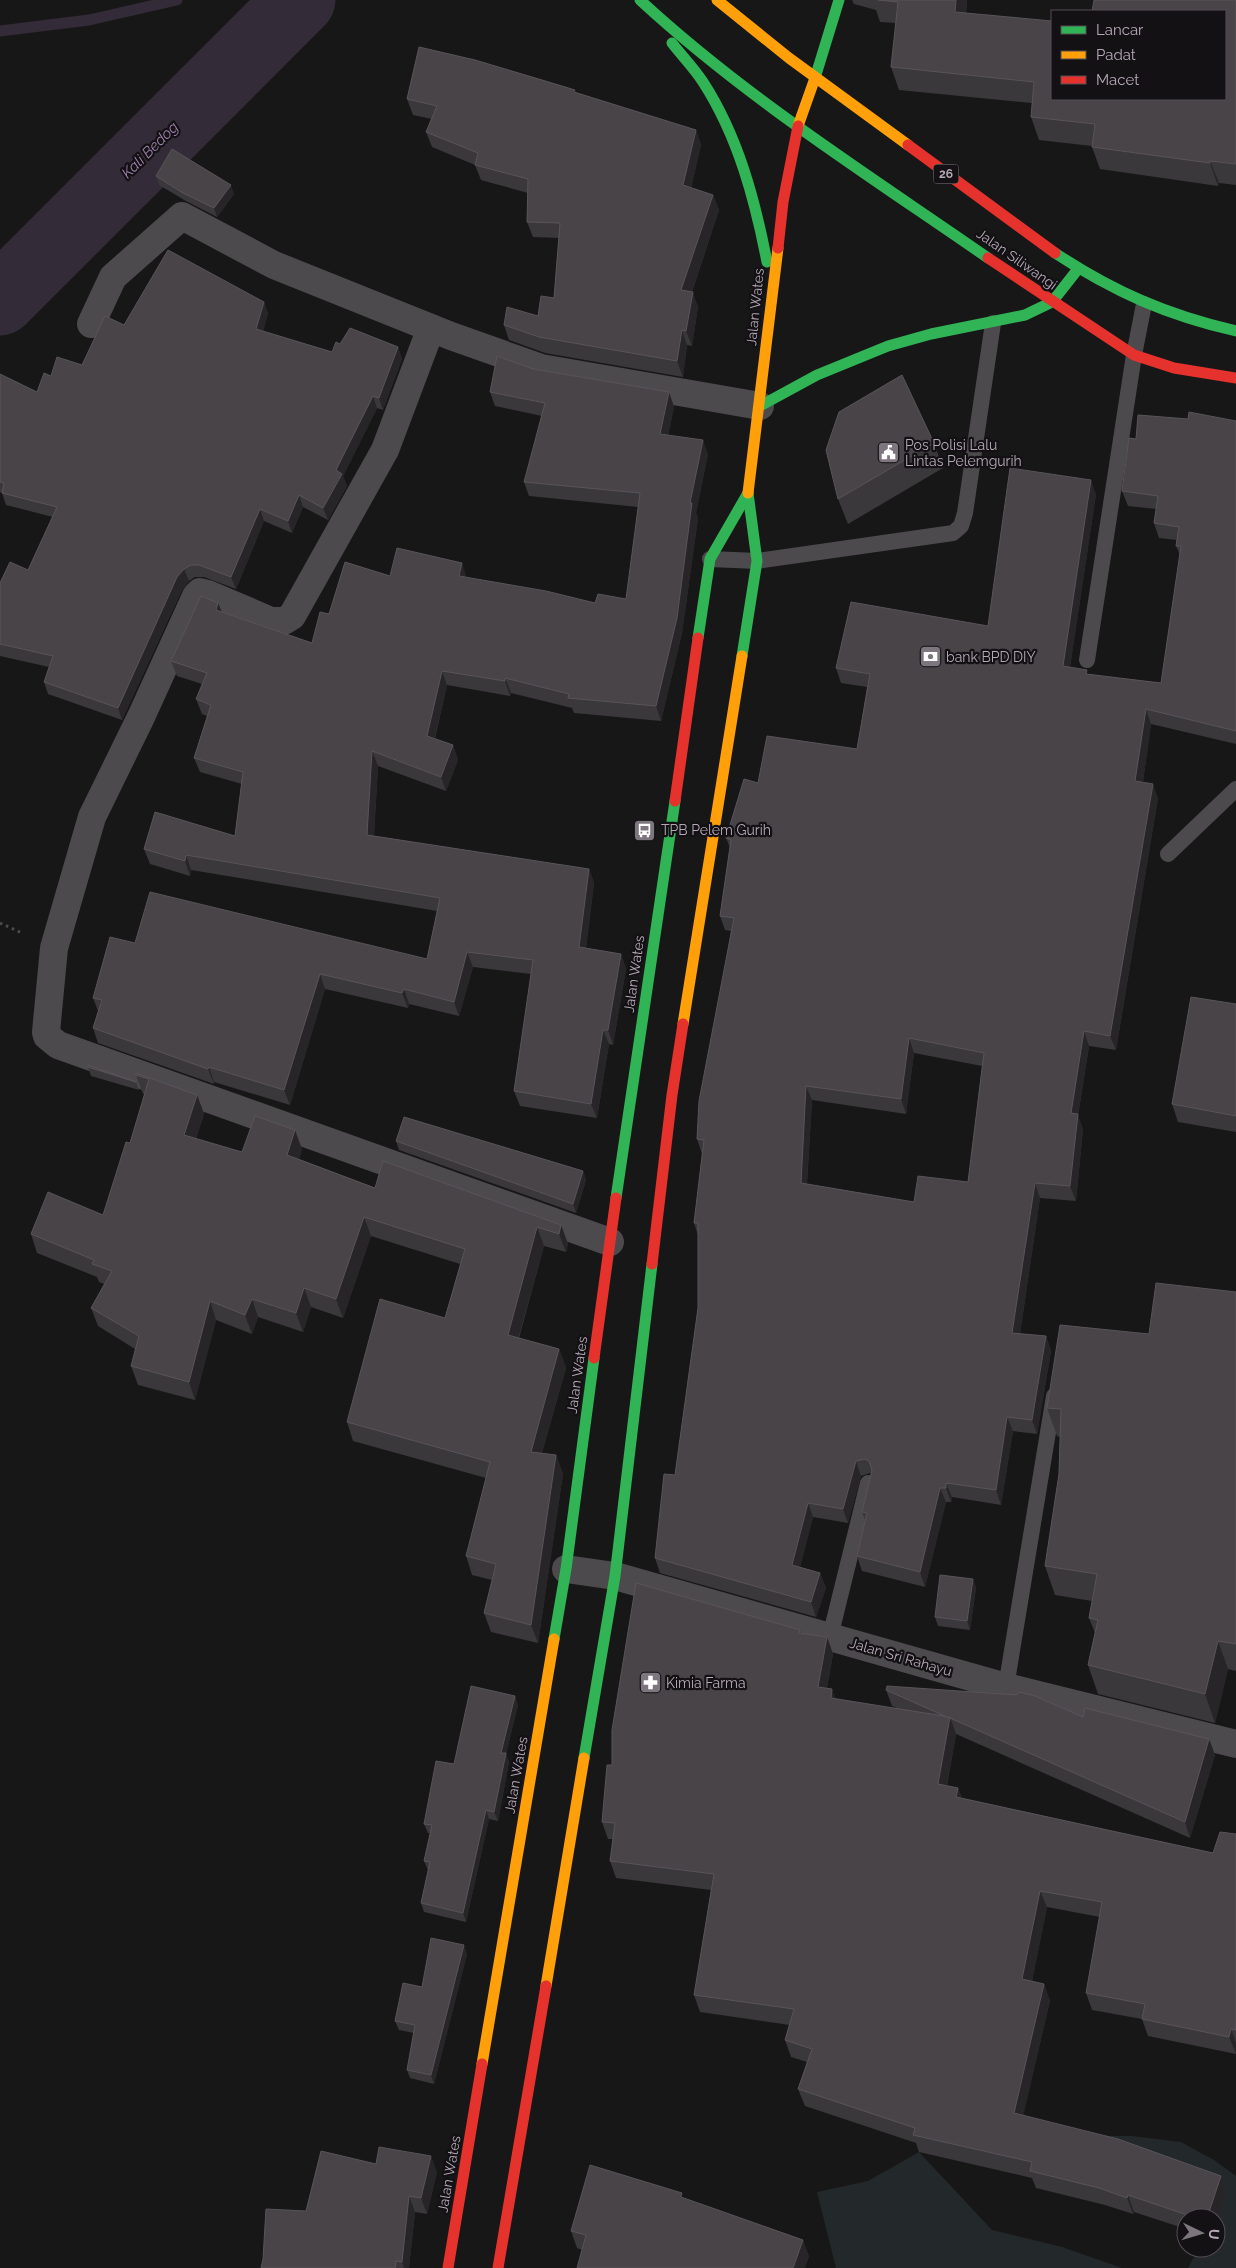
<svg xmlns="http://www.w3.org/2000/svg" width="1236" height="2268" font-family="Raleway,sans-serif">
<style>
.green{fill:#23282a}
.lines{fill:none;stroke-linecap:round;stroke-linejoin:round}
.stream{stroke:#332b38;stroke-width:11}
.river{stroke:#332b38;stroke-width:71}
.path{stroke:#4e4b4e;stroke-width:3;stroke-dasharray:2.5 4;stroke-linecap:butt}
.lane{stroke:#4d4a4d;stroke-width:16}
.street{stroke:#4d4a4d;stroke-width:28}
.fast{stroke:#30b455;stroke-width:11}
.slow{stroke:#ff9f0a;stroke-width:11}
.jam{stroke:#e5322d;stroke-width:11}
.wall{fill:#3a383a;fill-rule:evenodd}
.shaded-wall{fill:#272527}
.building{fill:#484448;stroke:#595459;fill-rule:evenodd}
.labels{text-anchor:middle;stroke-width:4.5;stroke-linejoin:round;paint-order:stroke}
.shield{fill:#131113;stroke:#857b86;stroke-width:1}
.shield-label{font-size:12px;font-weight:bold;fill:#b6a9b7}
.street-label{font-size:14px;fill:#b6a9b7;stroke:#131113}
.poi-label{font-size:14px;fill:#b6a9b7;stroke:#131113;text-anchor:start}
.water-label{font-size:15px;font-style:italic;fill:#a182b0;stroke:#131113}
</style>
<rect width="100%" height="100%" fill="#171717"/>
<g class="green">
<polygon points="1088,2136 1132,2136 1181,2142 1214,2160 1236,2176 1236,2268 1188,2268 1199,2248 1216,2248 1216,2218 1186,2218"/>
<polygon points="919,2152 992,2230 1062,2247 1122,2268 836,2268 817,2192 868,2181"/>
</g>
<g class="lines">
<polyline class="stream" points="0,31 89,20 177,0"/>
<polyline class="river" points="0,300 300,0"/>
<polyline class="path" points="0,923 22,933"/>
<g class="lane">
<polyline points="710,559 757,561 953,533 961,526 965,513 993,323"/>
<polyline points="1087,660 1134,355 1144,304"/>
<polyline points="1168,854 1236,789"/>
<polyline points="830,1637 868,1483"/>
<polyline points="1006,1687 1054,1396"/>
</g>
<g class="street">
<polyline points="91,324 113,277 182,216 274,265 451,336 541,368 760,406"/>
<polyline points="431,328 385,450 292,616 284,621 271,621 208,594 200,592 196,596 141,717 92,817 54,948 46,1032 47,1036 58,1045 610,1242"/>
<polyline points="566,1569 615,1576 1006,1687 1236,1744"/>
</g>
<g class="fast">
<path d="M640 0C746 98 870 176 988 258"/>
<path d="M672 43C682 56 694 68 703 82 738 136 755 200 767 262"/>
<polyline points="815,78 839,0"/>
<path d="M1055 253C1114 292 1167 315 1236 331"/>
<polyline points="760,406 817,375 888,346 931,334 1025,315 1052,302 1078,269"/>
<polyline points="698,638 710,559 748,493"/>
<polyline points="742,656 757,561 748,493"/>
<polyline points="616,1198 675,801"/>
<polyline points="554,1639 566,1569 594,1358"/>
<polyline points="584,1758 615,1576 652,1264"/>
</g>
<g class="slow">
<polyline points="717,0 789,58 908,145"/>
<polyline points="798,126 815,78"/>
<polyline points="748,493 778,248"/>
<polyline points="683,1024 742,656"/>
<polyline points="546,1986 584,1758"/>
<polyline points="482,2064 554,1639"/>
</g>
<g class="jam">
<polyline points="908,145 1055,253"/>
<polyline points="778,248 783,202 798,126"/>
<polyline points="988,258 1134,355 1174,368 1236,378"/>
<polyline points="675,801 698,638"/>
<polyline points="652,1264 672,1095 683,1024"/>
<polyline points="594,1358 616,1198"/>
<polyline points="448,2268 482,2064"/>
<polyline points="498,2268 546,1986"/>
</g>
</g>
<g class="wall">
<polygon points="852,0 967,0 966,13 1052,99 1236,0 1236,185 1219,183 1218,186 1100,169 1092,147 1092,146 1039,140 1031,117 1032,103 899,90 891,67 896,23 880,22 876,10 854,4"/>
<polygon points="576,93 696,130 701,145 691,188 713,195 719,210 692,292 698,307 692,346 687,345 683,377 545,353 509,340 504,325 538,316 554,298 559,238 533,237 527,222 528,193 481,180 475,165 432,147 426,132 432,119 413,115 407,99"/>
<polygon points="156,176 234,194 217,217 186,201 159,185"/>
<polygon points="264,302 268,314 263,331 332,352 340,344 398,347 402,359 383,410 377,408 343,476 347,486 328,520 303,507 292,533 264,521 236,589 204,577 195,577 189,581 182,590 122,720 48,694 44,682 49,667 0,656 0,583 28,570 53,517 6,505 2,493 0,492 0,374 37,392 51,376 82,365 124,325"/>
<polygon points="533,369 669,392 674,407 668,435 708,454 696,513 698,518 682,633 661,721 574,713 572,708 511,693 510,696 447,685 435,739 453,745 458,760 446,791 378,766 374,836 589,869 594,883 586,948 621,954 626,969 613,1045 609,1044 597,1118 520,1106 514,1091 531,974 473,967 459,1016 409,1004 408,1008 325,989 290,1105 214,1082 214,1084 98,1043 93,1028 98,1011 93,998 135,943 427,959 437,911 191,870 190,876 150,864 144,849 235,836 242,784 200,772 194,758 207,716 202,714 196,699 202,684 177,676 171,661 218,603 222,612 312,643 329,614 390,576 467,578 595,603 626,599 638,507 529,496 524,482 542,416 495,406 490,392"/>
<path d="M1188 419 1236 421V744L1151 724 1143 782 1158 798 1116 1050 1089 1046 1078 1116 1083 1129 1076 1201 1040 1198 1020 1334 1046 1336 1051 1351 1037 1434 1013 1431 1001 1505 952 1497 951 1502H946L925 1587 862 1571 857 1556 865 1520 862 1512 872 1474 870 1473 861 1476 848 1523 813 1517 800 1567 820 1573 826 1588 816 1617 660 1573 655 1558 675 1475 698 1308V1235L694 1223 702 1154 697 1139 731 931 725 930 720 916 730 848 726 838 758 783 857 749 867 687 841 683 836 668 988 626 1096 494 1070 667 1088 675 1161 683 1180 555 1176 546 1177 540 1159 538 1154 523 1156 509 1128 506 1122 491 1136 439ZM914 1053 982 1066 968 1182 914 1202 807 1184 812 1100 906 1114Z"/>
<polygon points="934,443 943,468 848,524 838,499"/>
<polygon points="1236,1004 1236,1132 1178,1122 1172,1104"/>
<polygon points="88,1067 136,1082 139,1090 91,1076"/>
<polygon points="136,1075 197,1095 204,1114 196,1139 242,1152 302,1149 299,1159 375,1188 561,1225 568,1244 566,1252 544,1246 519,1338 559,1349 566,1368 542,1453 556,1455 563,1474 538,1643 491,1632 484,1613 492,1580 472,1575 466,1556 486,1478 353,1441 347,1422 445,1318 460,1264 371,1236 343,1318 311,1307 303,1332 258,1317 252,1334 216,1320 195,1400 138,1385 131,1366 135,1349 98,1326 91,1308 104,1284 99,1282 97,1277 37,1253 31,1234 103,1215 130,1143 145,1094 143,1094"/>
<polygon points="396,1141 583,1171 586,1180 576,1213 399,1150"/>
<polygon points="1236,1292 1236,1671 1228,1669 1215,1723 1098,1694 1088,1665 1095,1633 1089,1618 1092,1601 1055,1595 1045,1566 1059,1474 1060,1437 1057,1436 1047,1408 1149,1334"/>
<polygon points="973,1579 976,1588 970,1630 938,1626 935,1617"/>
<polygon points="800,1630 801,1633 827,1637 833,1654 827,1688 836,1699 899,1709 892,1706 886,1690 1083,1717 1209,1739 1215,1755 1190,1838 956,1734 947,1786 958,1788 962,1798 1213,1853 1236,1834 1236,2054 1148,2036 1142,2019 1092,2010 1086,1993 1100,1917 1047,1907 1032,1981 1044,1984 1050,2001 1023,2115 1221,2176 1227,2193 1216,2225 1216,2218 1186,2218 1186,2229 1134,2212 1133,2214 1105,2205 1036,2188 1032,2178 919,2152 916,2143 805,2106 798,2089 807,2062 791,2057 785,2040 790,2025 700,2012 694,1995 711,1890 616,1878 610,1861 613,1839 608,1839 602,1822 612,1765"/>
<polygon points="515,1696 518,1705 506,1754 509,1762 498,1821 489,1819 466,1922 424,1912 421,1903 428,1870 424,1861 431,1833 428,1833 424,1824 454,1764"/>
<polygon points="467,1954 434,2084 410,2078 407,2070 414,2033 399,2030 395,2021 422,1987"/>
<polygon points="376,2164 437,2172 427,2214 415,2212 409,2268 261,2268 306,2211"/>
<polygon points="684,2199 803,2240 809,2257 582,2250 577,2248 571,2231"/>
</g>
<g class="shaded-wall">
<polygon points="956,0 967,0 963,34 955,12"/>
<polygon points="696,130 701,145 688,201 683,185"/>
<polygon points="1210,161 1219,183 1218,186 1210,163"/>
<polygon points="231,185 234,194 217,217 214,208"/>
<polygon points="713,195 719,210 687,306 681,290"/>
<polygon points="693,292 698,307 692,346 686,331"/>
<polygon points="264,302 268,314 260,341 256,329"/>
<polygon points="682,330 687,345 683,377 677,361"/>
<polygon points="398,347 402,359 383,410 379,398"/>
<polygon points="669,392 674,407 666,448 660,434"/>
<polygon points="373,396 377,408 343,476 347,486 328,520 323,508 336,470"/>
<polygon points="703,440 708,454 696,513 698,518 682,633 661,721 656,706 690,503"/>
<polygon points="1091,480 1096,494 1068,681 1063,666"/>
<polygon points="299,495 303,507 292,533 288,521"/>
<polygon points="260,509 264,521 236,589 231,577"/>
<polygon points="462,563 467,578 459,576"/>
<polygon points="184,569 189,581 182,590 122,720 118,708 177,577"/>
<polygon points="218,603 224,618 216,610"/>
<polygon points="442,671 447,685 432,750 427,736"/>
<polygon points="505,678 511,693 510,696 505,681"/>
<polygon points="1146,709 1151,724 1141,796 1135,781"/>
<polygon points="453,745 458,760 446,791 441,777"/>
<polygon points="372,751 378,766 373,850 367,835"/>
<polygon points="1153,784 1158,798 1116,1050 1110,1036"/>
<polygon points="186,855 191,870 190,876 185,861"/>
<polygon points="589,869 594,883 584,962 579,947"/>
<polygon points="467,952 473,967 459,1016 454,1002"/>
<polygon points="621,954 626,969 613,1045 608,1030"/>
<polygon points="320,974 325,989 290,1105 284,1090"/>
<polygon points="404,989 409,1004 408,1008 402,993"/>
<polygon points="603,1030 609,1044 597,1118 591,1104"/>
<polygon points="1084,1031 1089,1046 1078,1116 1083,1129 1076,1201 1070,1186 1071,1113"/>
<polygon points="909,1038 914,1053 906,1114 901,1099"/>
<polygon points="209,1067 214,1082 214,1084 208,1069"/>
<polygon points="806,1086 812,1100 806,1197 801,1183"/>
<polygon points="197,1095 204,1114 191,1154 184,1135"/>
<polygon points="295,1130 302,1149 294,1173 287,1155"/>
<polygon points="583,1171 586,1180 576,1213 573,1204"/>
<polygon points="1035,1183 1040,1198 1018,1347 1012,1333"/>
<polygon points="364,1217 371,1236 343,1318 336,1299"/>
<polygon points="561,1225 568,1244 566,1252 559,1234"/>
<polygon points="537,1227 544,1246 514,1353 508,1335"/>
<polygon points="304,1288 311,1307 303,1332 296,1313"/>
<polygon points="252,1299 258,1317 252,1334 245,1315"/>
<polygon points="210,1301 216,1320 195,1400 189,1382"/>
<polygon points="1046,1336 1051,1351 1037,1434 1032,1420"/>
<polygon points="559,1349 566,1368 537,1470 531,1452"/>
<polygon points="1007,1417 1013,1431 1001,1505 996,1490"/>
<polygon points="556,1455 563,1474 538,1643 531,1625"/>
<polygon points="856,1461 861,1476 848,1523 843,1509"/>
<polygon points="946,1483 952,1497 951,1502 946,1488"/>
<polygon points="940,1488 946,1502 925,1587 920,1572"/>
<polygon points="808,1503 813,1517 797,1579 792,1565"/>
<polygon points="820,1573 826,1588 816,1617 811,1602"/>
<polygon points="973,1579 976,1588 970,1630 967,1621"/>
<polygon points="827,1637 833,1654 824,1704 818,1687"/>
<polygon points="1218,1641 1228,1669 1215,1723 1205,1694"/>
<polygon points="832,1689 838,1706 831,1698"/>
<polygon points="515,1696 518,1705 506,1754 509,1762 498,1821 494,1812 501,1753"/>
<polygon points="950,1717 956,1734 944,1801 938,1784"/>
<polygon points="1209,1739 1215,1755 1190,1838 1185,1822"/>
<polygon points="958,1788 964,1804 956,1797"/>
<polygon points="486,1810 489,1819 466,1922 463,1913"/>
<polygon points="1040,1891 1047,1907 1029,1996 1022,1979"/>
<polygon points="464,1945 467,1954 434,2084 431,2075"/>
<polygon points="1044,1984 1050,2001 1020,2130 1014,2113"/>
<polygon points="1231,2029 1236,2043 1236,2054 1229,2037"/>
<polygon points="431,2156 437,2172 427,2214 421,2198"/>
<polygon points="1221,2176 1227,2193 1216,2225 1216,2218 1207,2218"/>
<polygon points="1128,2195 1134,2212 1133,2214 1127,2198"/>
<polygon points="409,2196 415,2212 409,2268 404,2268 402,2262"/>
<polygon points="803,2240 809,2257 805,2268 793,2268"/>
</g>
<g class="building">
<polygon points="878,0 956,0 955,12 1052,21 1052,99 1225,99 1225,11 1092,11 1094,0 1236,0 1236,164 1210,161 1210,163 1092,147 1095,124 1031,117 1034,82 891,67 898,2"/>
<polygon points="419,47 475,60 542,80 575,90 574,92 696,130 683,185 713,195 681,290 693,292 686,331 682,330 677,361 539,337 504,325 507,307 538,316 541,296 554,298 560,223 527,222 528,179 475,165 478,153 426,132 437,106 407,99"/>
<polygon points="172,149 231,185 214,208 183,193 156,176"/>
<polygon points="168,250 264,302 256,329 332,352 336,342 340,344 350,328 398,347 379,398 373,396 336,470 342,474 323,508 299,495 288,521 260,509 231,577 199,565 191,565 184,569 177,577 118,708 44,682 53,656 0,644 0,583 10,562 28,570 57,507 2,493 4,483 0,482 0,374 37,392 44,373 51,376 57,357 82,365 105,316 124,325"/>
<polygon points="497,356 533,369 669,392 660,434 703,440 690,503 692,503 677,618 656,706 568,698 569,694 505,678 505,681 442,671 427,736 453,745 441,777 372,751 367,835 589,869 579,947 621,954 608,1030 603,1030 591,1104 514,1091 533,960 467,952 454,1002 404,989 402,993 320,974 284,1090 209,1067 208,1069 93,1028 102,1000 93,998 110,937 135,943 150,892 427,959 440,898 186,855 185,861 144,849 155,812 235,836 243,772 194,758 211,705 196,699 207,673 171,661 201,596 218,603 216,610 312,643 320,612 329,614 345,562 390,576 397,548 462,563 459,576 546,591 595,603 598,594 626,599 640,493 524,482 545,403 490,392"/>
<polygon points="902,375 934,443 838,499 826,450 839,412"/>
<path d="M1189 412 1236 421V731L1146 709 1135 781 1153 784 1110 1036 1084 1031 1071 1113 1078 1114 1070 1186 1035 1183 1012 1333 1046 1336 1032 1420 1007 1417 996 1490 946 1483V1488H940L920 1572 857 1556 867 1513 862 1512 872 1470 869 1461 865 1459 856 1461 843 1509 808 1503 792 1565 820 1573 811 1602 655 1558 664 1474 675 1475 698 1308V1223H694L704 1140 697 1139 699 1101 734 918 720 916 731 840 726 838 744 779 758 783 767 736 857 749 870 674 836 668 851 602 988 626 1010 468 1091 480 1063 666 1087 670 1086 674 1161 683 1181 546H1176L1179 527 1154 523 1158 496 1122 491 1129 438 1136 439 1138 415 1188 419ZM909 1038 984 1053 968 1182 918 1176 914 1202 801 1183 806 1086 901 1099Z"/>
<polygon points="1191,997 1236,1004 1236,1116 1172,1104"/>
<polygon points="88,1065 136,1082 88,1067"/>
<polygon points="136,1073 197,1095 184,1135 242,1152 255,1116 295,1130 287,1155 375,1188 383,1161 561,1225 559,1234 537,1227 508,1335 559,1349 531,1452 556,1455 531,1625 484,1613 496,1564 466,1556 490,1462 347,1422 380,1299 445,1318 465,1249 364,1217 336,1299 304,1288 296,1313 252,1299 245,1315 210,1301 189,1382 131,1366 139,1336 91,1308 112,1271 92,1264 94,1260 31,1234 48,1192 103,1215 126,1142 130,1143 149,1079 136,1075"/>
<polygon points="404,1117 583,1171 573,1204 396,1141"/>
<polygon points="1156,1283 1236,1292 1236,1644 1218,1641 1205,1694 1088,1665 1098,1620 1089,1618 1097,1574 1045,1566 1059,1474 1061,1409 1047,1408 1060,1325 1149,1334"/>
<polygon points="940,1575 973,1579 967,1621 935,1617"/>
<polygon points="636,1583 800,1630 799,1633 827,1637 818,1687 832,1689 831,1698 950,1717 938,1784 958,1788 956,1797 1213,1853 1220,1832 1236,1834 1236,2030 1231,2029 1229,2037 1142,2019 1145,2004 1086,1993 1102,1902 1040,1891 1022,1979 1044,1984 1014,2113 1118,2139 1221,2176 1207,2218 1196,2218 1128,2195 1127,2198 1099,2188 1030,2171 1032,2162 913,2135 915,2128 798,2089 812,2049 785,2040 794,2009 694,1995 714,1874 610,1861 615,1823 602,1822 607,1765 612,1765 612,1730"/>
<polygon points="471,1686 515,1696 501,1753 506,1753 494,1812 486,1810 463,1913 421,1903 430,1862 424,1861 432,1825 424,1824 436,1761 454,1764"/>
<polygon points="887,1686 1017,1695 1019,1692 1035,1696 1083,1717 1085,1708 1209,1739 1185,1822 950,1718 950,1717 947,1717 886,1690"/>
<polygon points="431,1938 464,1945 431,2075 407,2070 415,2025 395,2021 403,1983 422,1987"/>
<polygon points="379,2147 431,2156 421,2198 409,2196 402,2262 396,2261 395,2268 261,2268 263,2259 266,2209 306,2211 321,2151 376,2164"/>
<polygon points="590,2165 682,2193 681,2197 803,2240 793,2268 577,2268 586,2235 571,2231"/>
</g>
<defs>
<symbol id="civic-square" viewBox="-11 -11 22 22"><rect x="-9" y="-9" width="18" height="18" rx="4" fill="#7e767f" stroke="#131113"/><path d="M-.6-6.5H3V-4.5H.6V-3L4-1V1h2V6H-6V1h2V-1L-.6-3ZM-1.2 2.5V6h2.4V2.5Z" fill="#fff"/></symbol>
<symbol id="bank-square" viewBox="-11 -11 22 22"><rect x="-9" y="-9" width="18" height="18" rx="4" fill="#7e767f" stroke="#131113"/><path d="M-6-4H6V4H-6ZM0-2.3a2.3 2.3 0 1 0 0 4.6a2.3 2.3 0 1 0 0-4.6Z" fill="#fff"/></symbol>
<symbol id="bus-square" viewBox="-11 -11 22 22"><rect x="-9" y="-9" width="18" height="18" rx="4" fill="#7e767f" stroke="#131113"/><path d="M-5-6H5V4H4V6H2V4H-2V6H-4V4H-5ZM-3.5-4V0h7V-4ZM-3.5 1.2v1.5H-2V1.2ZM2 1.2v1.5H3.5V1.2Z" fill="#fff"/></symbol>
<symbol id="pharmacy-square" viewBox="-11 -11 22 22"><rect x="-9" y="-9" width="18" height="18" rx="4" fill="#7e767f" stroke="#131113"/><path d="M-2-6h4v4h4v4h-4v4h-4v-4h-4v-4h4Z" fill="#fff"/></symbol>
</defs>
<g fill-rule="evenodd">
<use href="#civic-square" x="876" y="440" width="25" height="25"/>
<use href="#bank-square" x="918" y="644" width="25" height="25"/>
<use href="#bus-square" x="632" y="818" width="25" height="25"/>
<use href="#pharmacy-square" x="638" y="1670" width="25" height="25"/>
</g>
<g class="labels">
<rect class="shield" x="933.5" y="164.5" width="25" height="19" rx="4"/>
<g class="shield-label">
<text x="946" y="178">26</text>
</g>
<g class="street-label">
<text transform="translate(1017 259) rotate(35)" y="5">Jalan Siliwangi</text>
<text transform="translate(755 307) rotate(-84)" y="5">Jalan Wates</text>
<text transform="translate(634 974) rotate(-82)" y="5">Jalan Wates</text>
<text transform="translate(577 1375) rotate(-82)" y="5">Jalan Wates</text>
<text transform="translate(901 1657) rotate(16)" y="5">Jalan Sri Rahayu</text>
<text transform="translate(516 1775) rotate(-80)" y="5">Jalan Wates</text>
<text transform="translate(449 2174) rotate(-80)" y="5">Jalan Wates</text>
</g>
<g class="poi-label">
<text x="905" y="450">Pos Polisi Lalu<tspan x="905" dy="16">Lintas Pelemgurih</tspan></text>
<text x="946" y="662">bank BPD DIY</text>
<text x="661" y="835">TPB Pelem Gurih</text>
<text x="666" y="1688">Kimia Farma</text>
</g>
<g class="water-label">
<text transform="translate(150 150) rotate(-45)" y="5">Kali Bedog</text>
</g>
</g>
<rect x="1051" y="10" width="175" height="90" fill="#131113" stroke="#544e55"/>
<rect x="1061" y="26" width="25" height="8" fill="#30b455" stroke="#544e55"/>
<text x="1096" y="35" font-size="15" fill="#b6a9b7">Lancar</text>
<rect x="1061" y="51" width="25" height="8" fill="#ff9f0a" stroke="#544e55"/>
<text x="1096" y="60" font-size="15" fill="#b6a9b7">Padat</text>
<rect x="1061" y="76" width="25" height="8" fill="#e5322d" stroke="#544e55"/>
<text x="1096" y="85" font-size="15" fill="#b6a9b7">Macet</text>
<g transform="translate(1201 2233) rotate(95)"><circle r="24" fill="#131113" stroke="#544e55"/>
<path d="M0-4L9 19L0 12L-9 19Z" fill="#7e767f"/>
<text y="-8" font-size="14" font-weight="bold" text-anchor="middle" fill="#b6a9b7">U</text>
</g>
</svg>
